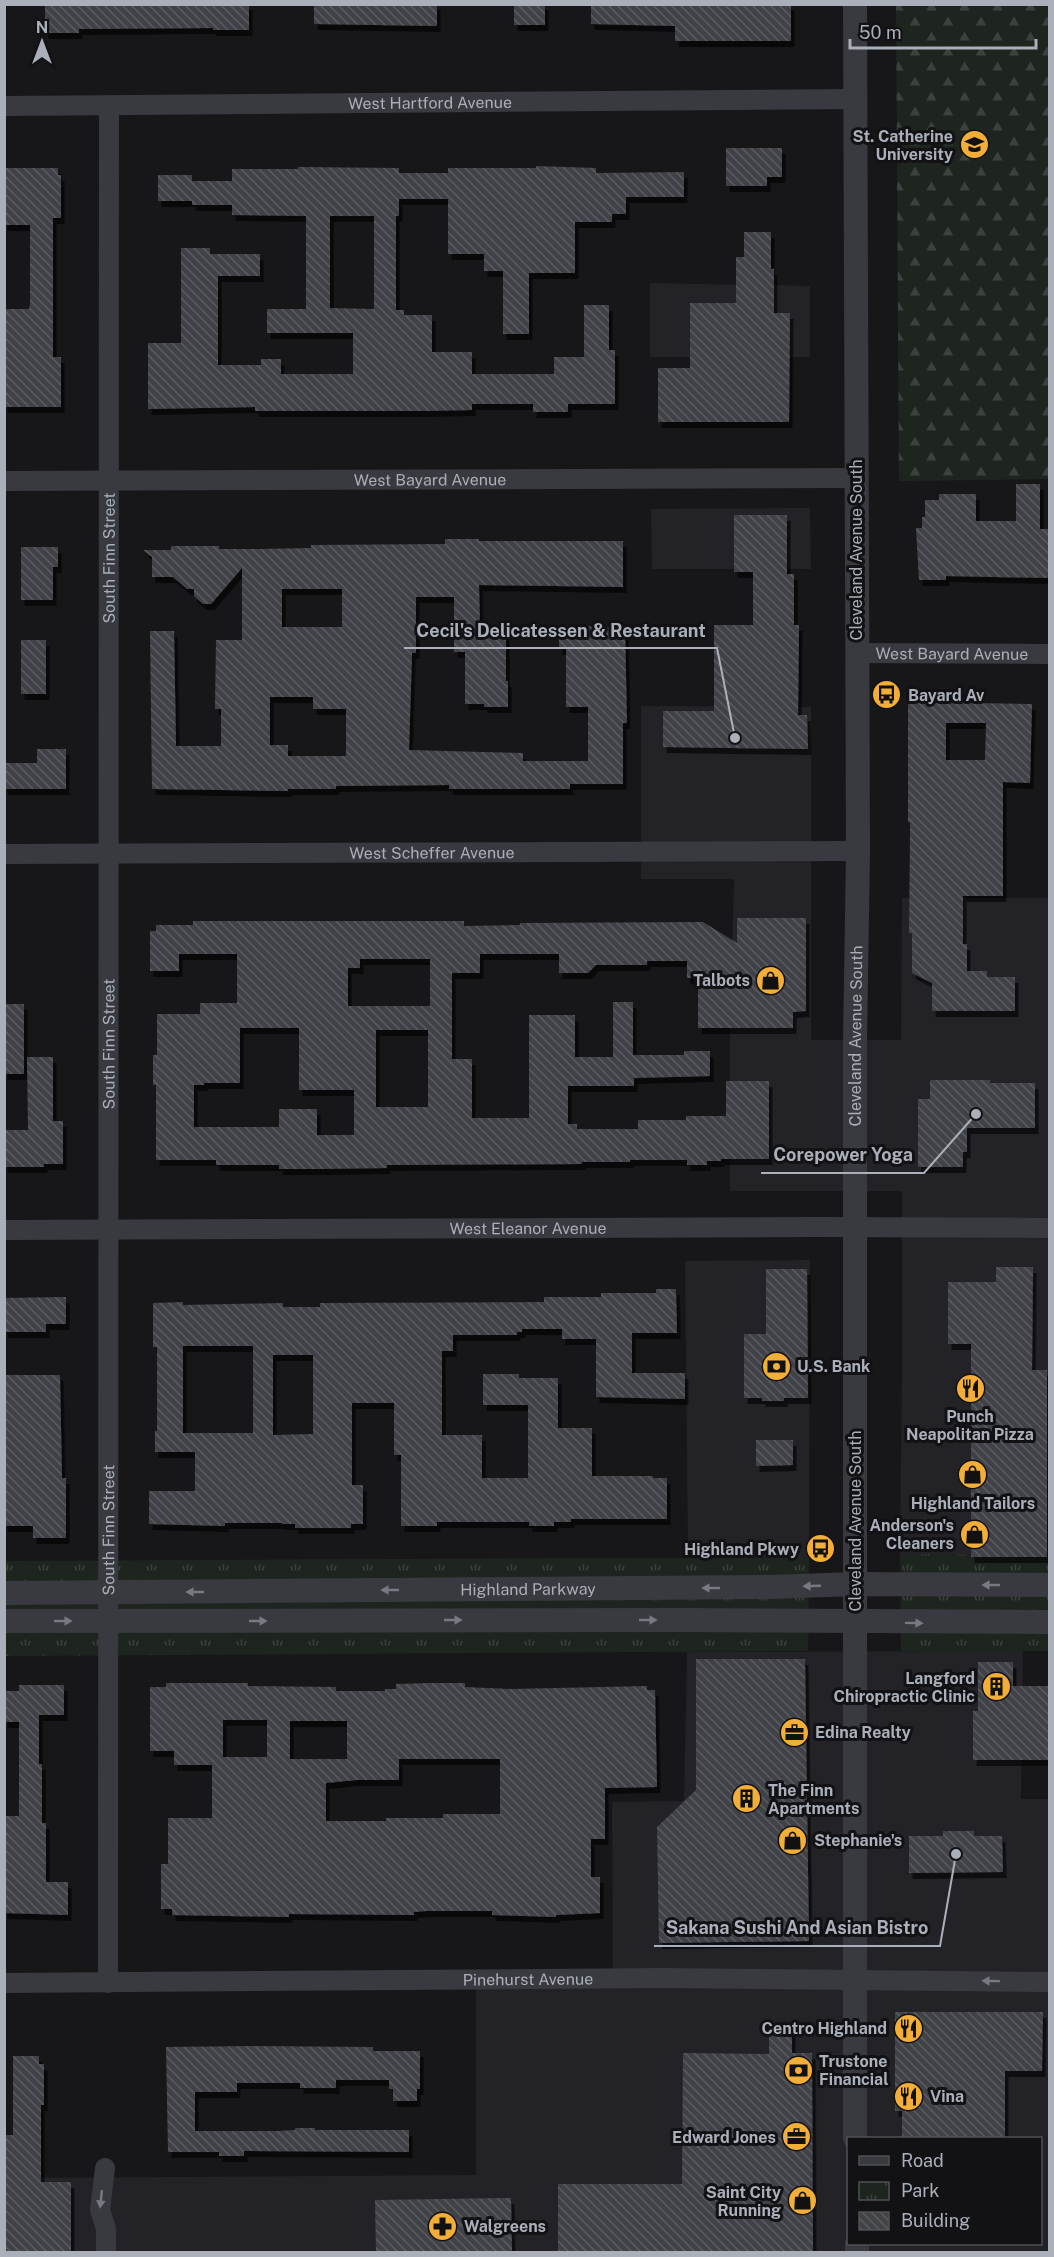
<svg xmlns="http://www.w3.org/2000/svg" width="1054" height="2257" font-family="'Public Sans',sans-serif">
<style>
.built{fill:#232327;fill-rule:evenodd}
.forest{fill:url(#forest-firs)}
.park{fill:url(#park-tufts)}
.building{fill:url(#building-back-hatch);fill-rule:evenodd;filter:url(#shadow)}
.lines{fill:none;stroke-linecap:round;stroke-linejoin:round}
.minor{stroke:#383a3f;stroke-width:20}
.tertiary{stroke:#383a3f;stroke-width:24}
.oneway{fill:#777a82}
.labels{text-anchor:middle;stroke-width:6;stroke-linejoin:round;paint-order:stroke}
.street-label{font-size:16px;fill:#aaafb9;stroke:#121215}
.poi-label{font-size:16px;font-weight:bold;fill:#aaafb9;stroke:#121215;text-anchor:end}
.leader{fill:none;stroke:#aaafb9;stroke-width:2}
.callout-dot{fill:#aaafb9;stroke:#121215;stroke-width:2}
.callout-label{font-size:18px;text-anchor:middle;font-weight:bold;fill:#aaafb9;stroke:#121215;stroke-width:6;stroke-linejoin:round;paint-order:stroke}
</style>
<defs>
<pattern id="forest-firs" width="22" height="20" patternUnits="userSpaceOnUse" patternTransform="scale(1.5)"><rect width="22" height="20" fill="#1d251e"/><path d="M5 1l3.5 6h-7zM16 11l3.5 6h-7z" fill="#3b423d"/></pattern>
<pattern id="park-tufts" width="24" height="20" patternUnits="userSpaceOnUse" patternTransform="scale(1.5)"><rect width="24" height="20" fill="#1d251e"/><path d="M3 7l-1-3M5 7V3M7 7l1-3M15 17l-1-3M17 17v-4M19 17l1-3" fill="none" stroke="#3b423d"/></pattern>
<pattern id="building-back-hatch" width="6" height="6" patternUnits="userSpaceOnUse" patternTransform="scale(1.5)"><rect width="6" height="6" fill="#414347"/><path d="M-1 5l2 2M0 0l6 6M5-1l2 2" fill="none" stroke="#5a5c5f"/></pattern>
<filter id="shadow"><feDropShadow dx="3.5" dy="6" stdDeviation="0" flood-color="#0009"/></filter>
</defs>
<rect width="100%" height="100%" fill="#17171a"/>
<g class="built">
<polygon points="650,283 810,286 810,357 650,357"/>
<polygon points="810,508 811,569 652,569 651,509"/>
<polygon points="641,706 811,707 811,1040 901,1040 902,898 1049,898 1049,1555 900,1554 902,1366 902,1191 730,1191 730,1040 734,879 641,879"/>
<polygon points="810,1260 809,1557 688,1557 685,1261"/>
<path d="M1023 1651 1021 1799H1050L1049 2252H5L4 2178 476 2175V1982L613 1983 612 1802 684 1801 687 1652ZM848 2138H1040V2244H848Z"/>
</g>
<polygon class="forest" points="896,5 1049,5 1049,479 899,481"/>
<g class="park">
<polygon points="900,1554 1049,1555 1049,1651 901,1651"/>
<polygon points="809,1557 808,1651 5,1656 4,1561"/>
</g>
<g class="building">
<polygon points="45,4 249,4 249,30 213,30 213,28 79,29 79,33 45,33"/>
<polygon points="314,4 437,4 437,26 314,24"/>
<rect x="514" y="4" width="31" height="21"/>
<polygon points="591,4 791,4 791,41 675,41 675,26 591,24"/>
<polygon points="726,148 782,148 782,177 767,177 767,186 726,186"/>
<path d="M536 166 596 168V173L684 172V197H626V214H612V222H575V273H529V334H503V271H484V254H448V199H399V216H396V310H404V315H432V352H472V374H554V357H584V305H609V350H615V404H568V412H533V404H472V410L424 411H255V407L148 409V343H181V248H210V254H260V276H218V365H261V359H281V374H353V333H267V309H306V216L232 215V205H192V201H158V175H192V181H232V169H298V167L399 168V173H448V168H536ZM330 216H374V309L330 308Z"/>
<polygon points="4,168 58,168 58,175 61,175 61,218 53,218 53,357 61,357 61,407 4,407 4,309 29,309 30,304 30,225 4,225"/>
<polygon points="744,232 771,232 771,269 774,269 774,313 790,313 789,422 658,422 658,368 690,368 690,303 736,303 736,257 744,257"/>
<polygon points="1016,484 1040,484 1040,529 1050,529 1050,578 946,576 946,580 919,580 916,528 922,528 922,517 925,517 925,500 939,500 939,494 976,494 976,521 1016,521"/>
<polygon points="734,515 787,515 787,574 794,574 794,625 799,625 798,715 807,715 808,749 663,747 663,711 714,711 714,625 753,625 753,572 734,572"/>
<path d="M445 539H479V541H623V587L479 585 480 627H506V681H508V707H484V704H465V652H454V597H416V653H412L409 750 523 753V761H588V707H566V649H559V625L625 628 627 723H623V784H570V789H449V785L336 786V789H288V791L152 789 150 631H174L176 746H221V709H215L216 640H242V568L211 604H203L194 596V589H187L173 577H152V557L143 550H171V546H219V549H259L311 548V545L445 544ZM282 589H342V627H282ZM270 697H313V709H346V756H288V745H270Z"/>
<polygon points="21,547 58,547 58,567 53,567 53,600 21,600"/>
<rect x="21" y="640" width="25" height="54"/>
<path d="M908 702 1032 704 1030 783 1003 782V896H963V944H967V971H987V977H1015V1011H932V983L912 973V933H909L910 834V822H908ZM946 723H986L985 760H946Z"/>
<polygon points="37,749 66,749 66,789 4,789 4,763 37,763"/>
<path d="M737 918H806V1011L793 1012V1028H698V978H687V961H647V965H596L588 973H559V954H480V973H452V1059H472V1118H529V1015H575V1057H613V1002H633V1055H684V1051H710V1076L634 1078V1086H568V1124H577V1129H638V1120H686V1116H726V1081H769V1159H721V1161H707V1165H687V1160H630V1162H582V1164L387 1165V1168L317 1169H279V1165H216V1160H156V1085H153V1055H157V1014H200V1003H237V954H179V971H150V931H156V925H193V921H464V926L520 925V923L703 922 737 943ZM360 959H430V1006H348V968H360ZM240 1028H299V1090H354V1135H317V1109H279V1127H194V1085H204V1083H240ZM376 1030H428V1107H376Z"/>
<rect x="4" y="1004" width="20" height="70"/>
<polygon points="27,1057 53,1057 53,1121 63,1121 63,1164 44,1164 44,1167 4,1167 4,1130 28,1130"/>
<polygon points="930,1080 990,1080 990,1083 1035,1083 1035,1128 967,1128 967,1152 963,1152 963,1167 918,1167 918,1099 930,1099"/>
<polygon points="996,1267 1033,1267 1032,1370 1047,1370 1047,1557 971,1557 971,1344 948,1344 948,1282 996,1282"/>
<polygon points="766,1269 807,1269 808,1398 784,1398 784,1401 762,1401 762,1398 744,1398 744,1334 766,1334"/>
<path d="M656 1289H676L677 1333H632V1373H685V1399L596 1397V1339H562V1329H522V1332H517V1335H453V1351H442V1435H482V1478H528V1405H483V1374H519V1378H558V1428H592V1476H653V1478H667V1519H571V1522H554V1526H529V1522H437V1526H401V1455H394V1403H352V1485H363V1524H351V1528H295V1524H282V1523H225V1526L149 1524V1491H195V1452H155V1431H157V1347H153V1303L183 1302V1305L283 1303V1307H320V1303L544 1302V1297H601V1293H656ZM183 1346H253V1433H183ZM273 1355H313V1434L273 1435Z"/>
<polygon points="66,1297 66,1324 46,1324 46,1332 4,1332 4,1298"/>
<polygon points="4,1375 60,1375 62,1478 66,1478 66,1538 33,1538 33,1526 4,1526"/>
<polygon points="756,1440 793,1440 793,1465 756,1466"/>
<polygon points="696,1659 805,1659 809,1941 659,1943 657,1827 696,1790"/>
<polygon points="978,1662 1013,1662 1013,1686 1050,1686 1050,1760 973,1760 973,1711 978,1711"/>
<path d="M166 1683H248V1686L336 1687V1691H385V1689H396V1684L430 1683H465V1687L512 1689 647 1686V1690H655L657 1787 605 1788V1839H591V1877H600V1913L556 1915V1917L492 1915V1911H426L414 1912V1915L289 1914V1917L172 1915V1909H161V1864H168V1818H212V1765H174V1751H150V1687H166ZM223 1720H267V1757H223ZM290 1721H347V1759H290ZM399 1759H500V1814H443V1818H386V1821H326V1783L356 1780H399Z"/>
<polygon points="19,1685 64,1685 64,1715 39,1715 39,1764 42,1764 42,1823 46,1823 46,1882 68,1882 68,1915 4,1913 4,1816 19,1816 19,1722 4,1722 4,1691 19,1691"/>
<polygon points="943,1831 974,1831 974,1836 1002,1836 1003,1872 909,1873 909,1836 943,1836"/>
<polygon points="895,2012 1043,2012 1042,2071 1005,2071 1005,2139 902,2139 902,2111 895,2111"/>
<polygon points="769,2025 792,2025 792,2053 812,2053 813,2253 558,2253 558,2184 682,2184 683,2053 769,2054"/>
<polygon points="253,2046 373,2047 373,2051 420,2051 420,2089 417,2089 417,2101 393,2101 393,2089 389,2089 389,2080 336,2080 336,2088 300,2088 300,2083 237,2083 237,2092 195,2092 195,2131 278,2131 295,2130 295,2128 315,2128 315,2130 409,2130 409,2152 244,2151 244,2156 219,2156 219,2152 168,2152 166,2047"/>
<polygon points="13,2056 39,2056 39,2064 44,2064 44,2105 41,2105 41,2182 71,2182 71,2253 4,2253 4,2135 13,2135"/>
<polygon points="511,2198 512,2253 376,2253 375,2200"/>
</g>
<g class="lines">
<g class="minor">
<path id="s1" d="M4 106 855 99"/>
<path id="s2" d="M4 481 856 478"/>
<path id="s3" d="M856 653 1050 654"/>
<path id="s4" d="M4 854 858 851"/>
<path id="s5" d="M4 1230 816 1227 1050 1228"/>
<path id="s6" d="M4 1983 662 1978 1050 1982"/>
<path id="s7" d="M108 1983 109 106"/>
<polyline points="105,2168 100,2210 106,2229 106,2252"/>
</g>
<g class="tertiary">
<path id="s8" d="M4 1593 769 1587 856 1584 1050 1585"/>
<polyline points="4,1621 682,1620 1050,1622"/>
<path id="s9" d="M855 2138V1041L858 851 855 4"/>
<polyline points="857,2252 857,2244"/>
</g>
</g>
<defs><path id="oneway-solid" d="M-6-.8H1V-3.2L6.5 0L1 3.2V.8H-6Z" transform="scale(1.5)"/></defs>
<g class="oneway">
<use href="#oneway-solid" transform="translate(991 1585) rotate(-180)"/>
<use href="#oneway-solid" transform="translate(812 1586) rotate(178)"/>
<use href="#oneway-solid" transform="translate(711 1588) rotate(180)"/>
<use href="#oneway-solid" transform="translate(390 1590) rotate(180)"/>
<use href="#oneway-solid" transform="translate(195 1592) rotate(180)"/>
<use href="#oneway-solid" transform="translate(453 1620)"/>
<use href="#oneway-solid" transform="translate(648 1620)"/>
<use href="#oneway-solid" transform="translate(63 1621)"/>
<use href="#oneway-solid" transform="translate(258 1621)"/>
<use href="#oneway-solid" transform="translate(914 1623) rotate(1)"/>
<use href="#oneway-solid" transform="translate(991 1981) rotate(-179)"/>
<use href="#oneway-solid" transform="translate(101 2199) rotate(96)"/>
</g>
<defs>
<symbol id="university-disc" viewBox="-11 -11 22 22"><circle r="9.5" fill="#f2ae37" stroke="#121215"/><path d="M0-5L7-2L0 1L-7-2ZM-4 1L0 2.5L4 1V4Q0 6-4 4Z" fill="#111"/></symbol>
<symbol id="bus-disc" viewBox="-11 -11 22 22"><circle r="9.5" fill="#f2ae37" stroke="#121215"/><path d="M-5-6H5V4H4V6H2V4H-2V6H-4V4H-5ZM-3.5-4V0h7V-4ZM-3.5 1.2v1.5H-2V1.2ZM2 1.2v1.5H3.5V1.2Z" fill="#111"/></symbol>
<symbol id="shop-disc" viewBox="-11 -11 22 22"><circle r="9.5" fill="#f2ae37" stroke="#121215"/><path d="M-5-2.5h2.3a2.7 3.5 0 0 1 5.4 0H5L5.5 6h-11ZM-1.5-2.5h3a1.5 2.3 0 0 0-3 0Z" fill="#111"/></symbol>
<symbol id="bank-disc" viewBox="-11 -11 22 22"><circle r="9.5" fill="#f2ae37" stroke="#121215"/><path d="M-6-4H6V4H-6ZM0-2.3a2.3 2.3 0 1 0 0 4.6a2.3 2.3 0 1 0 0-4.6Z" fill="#111"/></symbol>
<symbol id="restaurant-disc" viewBox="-11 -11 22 22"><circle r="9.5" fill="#f2ae37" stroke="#121215"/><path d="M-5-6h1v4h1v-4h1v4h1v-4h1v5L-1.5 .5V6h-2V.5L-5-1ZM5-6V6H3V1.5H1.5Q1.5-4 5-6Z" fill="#111"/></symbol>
<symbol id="building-disc" viewBox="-11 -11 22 22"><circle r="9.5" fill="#f2ae37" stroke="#121215"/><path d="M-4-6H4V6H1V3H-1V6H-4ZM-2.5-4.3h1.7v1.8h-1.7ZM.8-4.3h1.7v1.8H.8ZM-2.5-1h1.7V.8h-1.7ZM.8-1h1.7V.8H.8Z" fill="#111"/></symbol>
<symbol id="office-disc" viewBox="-11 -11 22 22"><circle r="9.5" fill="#f2ae37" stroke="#121215"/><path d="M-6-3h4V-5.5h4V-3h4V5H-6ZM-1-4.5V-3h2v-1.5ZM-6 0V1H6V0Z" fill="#111"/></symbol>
<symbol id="pharmacy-disc" viewBox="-11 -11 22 22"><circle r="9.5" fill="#f2ae37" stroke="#121215"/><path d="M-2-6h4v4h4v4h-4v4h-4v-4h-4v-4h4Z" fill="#111"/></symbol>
</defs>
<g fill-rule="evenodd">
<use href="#university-disc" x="958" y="128" width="33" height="33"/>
<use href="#bus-disc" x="870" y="678" width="33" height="33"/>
<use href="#shop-disc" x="754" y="964" width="33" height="33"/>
<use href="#bank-disc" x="760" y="1350" width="33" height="33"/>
<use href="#restaurant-disc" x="954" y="1372" width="33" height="33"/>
<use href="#shop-disc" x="956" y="1458" width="33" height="33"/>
<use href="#shop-disc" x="958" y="1518" width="33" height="33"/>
<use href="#bus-disc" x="804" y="1532" width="33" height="33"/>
<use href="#building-disc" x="980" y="1670" width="33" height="33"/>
<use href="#office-disc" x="778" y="1716" width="33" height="33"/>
<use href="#building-disc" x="730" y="1782" width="33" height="33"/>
<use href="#shop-disc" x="776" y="1824" width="33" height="33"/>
<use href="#restaurant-disc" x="892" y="2012" width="33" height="33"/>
<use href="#bank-disc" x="782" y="2054" width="33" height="33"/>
<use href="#restaurant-disc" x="892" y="2080" width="33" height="33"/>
<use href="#office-disc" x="780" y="2120" width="33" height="33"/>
<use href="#shop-disc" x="786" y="2184" width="33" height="33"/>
<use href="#pharmacy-disc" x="426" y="2210" width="33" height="33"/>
</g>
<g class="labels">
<g class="street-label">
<text dy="6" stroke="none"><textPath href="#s1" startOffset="426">West Hartford Avenue</textPath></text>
<text dy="6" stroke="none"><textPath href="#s2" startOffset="426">West Bayard Avenue</textPath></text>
<text transform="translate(856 550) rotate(-90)" y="6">Cleveland Avenue South</text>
<text dy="6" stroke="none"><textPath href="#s7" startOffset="1425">South Finn Street</textPath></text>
<text dy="6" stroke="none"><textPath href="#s3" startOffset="96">West Bayard Avenue</textPath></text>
<text dy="6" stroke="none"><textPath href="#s4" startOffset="428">West Scheffer Avenue</textPath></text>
<text dy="6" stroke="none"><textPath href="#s9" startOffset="1102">Cleveland Avenue South</textPath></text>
<text dy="6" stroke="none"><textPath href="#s7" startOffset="939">South Finn Street</textPath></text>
<text dy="6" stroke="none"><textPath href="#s5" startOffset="524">West Eleanor Avenue</textPath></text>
<text transform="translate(855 1521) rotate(-90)" y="6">Cleveland Avenue South</text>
<text dy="6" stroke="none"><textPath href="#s7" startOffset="453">South Finn Street</textPath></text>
<text dy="6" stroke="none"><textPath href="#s8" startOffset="524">Highland Parkway</textPath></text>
<text dy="6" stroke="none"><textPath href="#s6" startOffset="524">Pinehurst Avenue</textPath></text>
</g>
<g class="poi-label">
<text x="953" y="142">St. Catherine<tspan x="953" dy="18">University</tspan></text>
<text x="908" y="701" text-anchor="start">Bayard Av</text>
<text x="750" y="986">Talbots</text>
<text x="797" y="1372" text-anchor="start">U.S. Bank</text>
<text x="970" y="1422" text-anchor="middle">Punch<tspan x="970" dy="18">Neapolitan Pizza</tspan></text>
<text x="973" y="1509" text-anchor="middle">Highland Tailors</text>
<text x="954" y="1531">Anderson's<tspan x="954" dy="18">Cleaners</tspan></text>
<text x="799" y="1555">Highland Pkwy</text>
<text x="975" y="1684">Langford<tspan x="975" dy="18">Chiropractic Clinic</tspan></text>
<text x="815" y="1738" text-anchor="start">Edina Realty</text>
<text x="768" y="1796" text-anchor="start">The Finn<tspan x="768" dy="18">Apartments</tspan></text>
<text x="814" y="1846" text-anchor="start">Stephanie's</text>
<text x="887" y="2034">Centro Highland</text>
<text x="819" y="2067" text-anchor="start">Trustone<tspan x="819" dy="18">Financial</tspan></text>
<text x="930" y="2102" text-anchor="start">Vina</text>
<text x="776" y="2143">Edward Jones</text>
<text x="781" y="2198">Saint City<tspan x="781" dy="18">Running</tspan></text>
<text x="464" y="2232" text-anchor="start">Walgreens</text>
</g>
</g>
<path class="leader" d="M735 738L717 648H404M976 1114L924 1173H761M956 1854L940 1946H654"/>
<g class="callout-dot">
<circle cx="735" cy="738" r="6"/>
<circle cx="976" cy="1114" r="6"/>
<circle cx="956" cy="1854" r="6"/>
</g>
<g class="callout-label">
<text x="561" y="637">Cecil's Delicatessen &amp; Restaurant</text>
<text x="843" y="1161">Corepower Yoga</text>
<text x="797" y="1934">Sakana Sushi And Asian Bistro</text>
</g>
<rect width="1054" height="2257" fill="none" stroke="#aaafb9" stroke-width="12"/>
<rect x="847" y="2137" width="195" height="108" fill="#121215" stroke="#4f5157" stroke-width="1.5"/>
<rect x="859" y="2156" width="30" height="9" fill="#383a3f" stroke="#4f5157" stroke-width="1.5"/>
<text x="901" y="2167" font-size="18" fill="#aaafb9">Road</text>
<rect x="859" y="2182" width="30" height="18" fill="url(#park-tufts)" stroke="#4f5157" stroke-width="1.5"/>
<text x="901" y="2197" font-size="18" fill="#aaafb9">Park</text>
<rect x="859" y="2212" width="30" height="18" fill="url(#building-back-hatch)" stroke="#4f5157" stroke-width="1.5"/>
<text x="901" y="2227" font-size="18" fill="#aaafb9">Building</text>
<g transform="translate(42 42)" stroke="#121215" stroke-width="4.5" paint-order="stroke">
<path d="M0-4.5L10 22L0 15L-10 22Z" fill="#aaafb9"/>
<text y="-9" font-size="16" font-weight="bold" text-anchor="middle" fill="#aaafb9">N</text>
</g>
<path d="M850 39v9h186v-9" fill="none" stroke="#aaafb9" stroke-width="3"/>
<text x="859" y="39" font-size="18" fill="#aaafb9" stroke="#121215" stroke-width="4.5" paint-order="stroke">50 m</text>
</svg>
